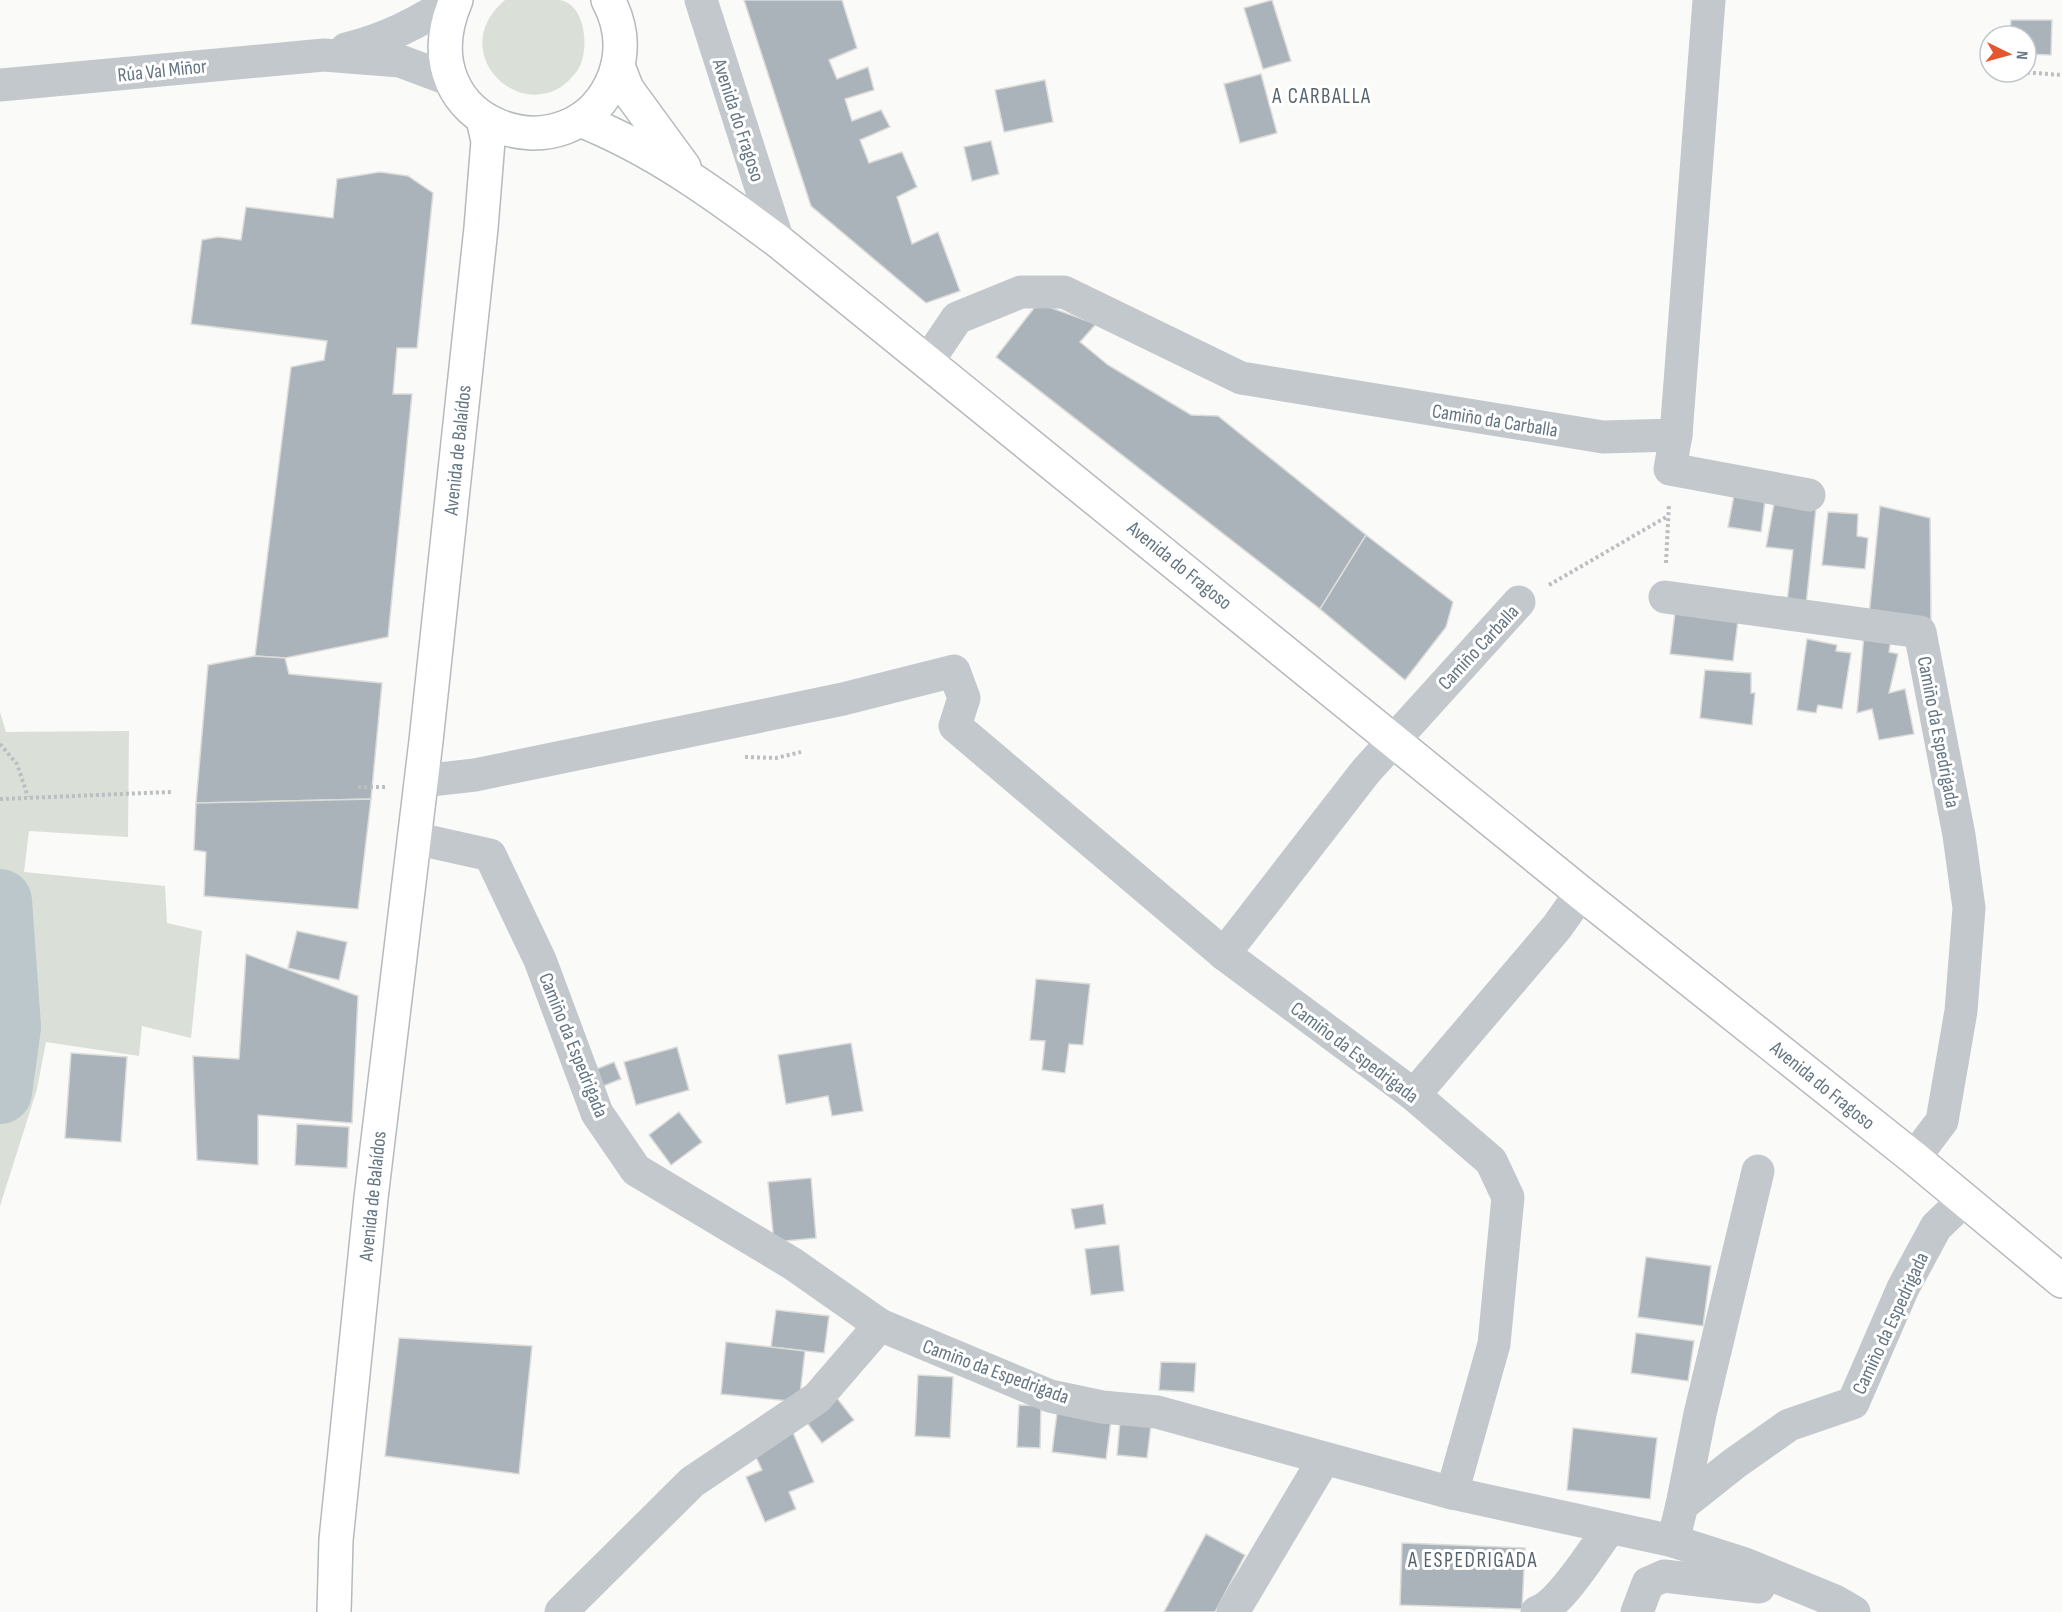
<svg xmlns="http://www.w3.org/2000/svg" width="2062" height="1612" font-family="'Sofia Sans Condensed',sans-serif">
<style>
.green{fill:#dadfd7}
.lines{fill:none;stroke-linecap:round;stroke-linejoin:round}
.river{stroke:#bbc7cb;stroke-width:64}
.building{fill:#aab3b9;stroke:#dcdcda;stroke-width:1.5}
.major-casing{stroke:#b5babe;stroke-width:36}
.path{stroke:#bbbfc2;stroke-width:4;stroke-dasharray:3 3;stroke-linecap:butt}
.minor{stroke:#c3c8cc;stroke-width:33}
.major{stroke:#fff;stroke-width:33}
.labels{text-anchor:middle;stroke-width:6;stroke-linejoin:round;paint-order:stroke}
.street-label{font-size:20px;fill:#657683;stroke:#fff}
.neighbourhood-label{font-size:21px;letter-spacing:1.5px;fill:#57646e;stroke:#fff}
</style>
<rect width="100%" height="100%" fill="#fafaf8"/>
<g class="green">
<path d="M505 0C523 0 543 0 560 0 587 5 590 53 577 71 531 135 440 55 505 0Z"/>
<polygon points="0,712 6,732 129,731 128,837 29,831 24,872 165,886 167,923 202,931 191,1038 142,1026 139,1056 46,1042 37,1089 0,1206"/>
</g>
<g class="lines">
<polyline class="river" points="0,901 9,1027 0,1092"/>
</g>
<g class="building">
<polygon points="744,0 842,0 857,48 829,60 837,79 868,67 874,90 845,99 852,121 881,110 890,127 860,140 869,163 902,152 917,187 897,197 912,244 938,232 960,291 926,303 811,206"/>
<polygon points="1272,0 1291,61 1263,69 1244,8"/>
<polygon points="2011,20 2052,20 2051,55 2026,54 2026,36 2010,36"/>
<polygon points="1261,74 1277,133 1240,143 1224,84"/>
<polygon points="1045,80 1053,122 1004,132 995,90"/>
<polygon points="991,141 999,174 972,181 964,147"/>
<polygon points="380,172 408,176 433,193 417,348 397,348 393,394 412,394 388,637 285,658 255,656 291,367 324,360 327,341 191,324 202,240 218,237 241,240 246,207 333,218 337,179"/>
<polygon points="1038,303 1096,324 1080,342 1108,365 1191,415 1218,416 1366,535 1320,609 996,357"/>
<polygon points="1735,490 1766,493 1761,532 1728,527"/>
<polygon points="1776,493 1817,498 1806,605 1787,603 1793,550 1766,547"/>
<polygon points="1880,506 1930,518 1931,626 1869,615"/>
<polygon points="1828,512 1858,514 1857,536 1868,538 1865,569 1822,565"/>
<polygon points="1366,535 1453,602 1446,627 1405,680 1320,609"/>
<polygon points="1676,604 1739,612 1733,661 1670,654"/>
<polygon points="1864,635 1891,639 1889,652 1898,654 1889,693 1905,689 1914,734 1879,740 1872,709 1857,713"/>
<polygon points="1807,639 1837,645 1836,651 1851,653 1842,709 1818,705 1816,713 1797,710"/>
<polygon points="255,656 285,658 289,674 382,683 371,799 196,803 208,665"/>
<polygon points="1705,670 1751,673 1751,693 1755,693 1752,725 1700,718"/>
<polygon points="371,799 358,909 204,896 206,852 194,850 196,803"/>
<polygon points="297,931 347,942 339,980 288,968"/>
<polygon points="246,954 358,996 352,1123 258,1115 258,1165 197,1160 193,1056 239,1059"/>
<polygon points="1036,979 1090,984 1083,1045 1069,1044 1065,1073 1042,1070 1045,1041 1030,1040"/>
<polygon points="851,1043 863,1111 832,1116 828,1096 786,1104 778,1055"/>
<polygon points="677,1047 689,1090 636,1105 624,1062"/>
<polygon points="71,1053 127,1057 121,1142 65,1138"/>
<polygon points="614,1062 621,1079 598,1088 592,1071"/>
<polygon points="679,1112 702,1142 671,1165 649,1135"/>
<polygon points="297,1124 349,1127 347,1168 295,1165"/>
<polygon points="811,1178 816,1238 774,1242 768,1182"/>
<polygon points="1103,1204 1106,1224 1075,1229 1071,1209"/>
<polygon points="1119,1245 1124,1291 1091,1295 1085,1249"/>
<polygon points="1646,1257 1711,1266 1703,1326 1638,1317"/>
<polygon points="776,1310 829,1316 824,1353 771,1347"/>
<polygon points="1636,1333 1694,1341 1688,1381 1631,1373"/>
<polygon points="399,1338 532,1346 519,1474 385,1456"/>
<polygon points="726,1342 805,1351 799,1402 721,1394"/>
<polygon points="1161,1362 1196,1363 1194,1392 1159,1390"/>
<polygon points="918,1375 953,1377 950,1438 915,1436"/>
<polygon points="836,1397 854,1420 822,1443 805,1420"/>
<polygon points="1019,1405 1041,1406 1040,1448 1017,1447"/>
<polygon points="1057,1413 1111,1420 1106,1459 1052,1452"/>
<polygon points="1120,1421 1151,1425 1147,1458 1117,1455"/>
<polygon points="791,1428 814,1482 789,1492 796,1509 765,1522 746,1477 762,1470 751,1446"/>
<polygon points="1573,1428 1657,1438 1650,1499 1567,1490"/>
<polygon points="1206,1534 1245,1555 1215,1612 1164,1612"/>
<polygon points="1402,1543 1525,1548 1522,1609 1400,1605"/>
</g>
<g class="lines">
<defs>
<g id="major">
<path d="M456 0C401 128 574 184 615 75 624 49 621 24 608 0"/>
<polyline points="618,66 627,89 684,167"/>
<path d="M580 120C653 149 715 194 778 241L1581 893 1914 1158 2062 1281"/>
<polyline points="334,1612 336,1540 371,1198 426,741 481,228 488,141 483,119"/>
</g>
</defs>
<use href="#major" class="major-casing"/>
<g class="path">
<polyline points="2021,72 2062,75"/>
<polyline points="1666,563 1669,504"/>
<polyline points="1549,585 1668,516"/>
<polyline points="0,744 17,764 28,797"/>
<polyline points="745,757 776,758 801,752"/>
<polyline points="358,787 387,787"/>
<polyline points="0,799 171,792"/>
</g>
<g class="minor">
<polyline points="701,0 778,241"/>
<path d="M346 49C386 39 418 23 453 0"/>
<polyline points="0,85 324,55 400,61 451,80"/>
<polyline points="928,361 957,318 1021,292 1064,292 1241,378 1603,437 1676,435 1709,0"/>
<polyline points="1676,435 1670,469 1809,495"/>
<polyline points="1665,597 1920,632 1959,835 1969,908 1961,1011 1942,1121 1914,1158"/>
<polyline points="421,781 475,775 843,699 954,671 964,698 955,726 1224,954 1414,1095 1491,1161 1508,1197 1494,1344 1452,1493"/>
<polyline points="414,838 490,855 540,960 597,1113 636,1170 793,1264 880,1325 1050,1396 1102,1407 1157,1412 1452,1493 1673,1541 1745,1564 1835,1601 1854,1612"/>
<polyline points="1224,954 1366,771 1519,602"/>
<polyline points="1414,1095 1557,927 1581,893"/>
<polyline points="1682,1505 1700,1414 1758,1171"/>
<polyline points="1673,1541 1682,1505 1735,1463 1789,1425 1853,1403 1903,1288 1936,1227 1964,1200"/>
<polyline points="561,1612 692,1482 817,1398 880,1325"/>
<polyline points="1233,1612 1324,1459"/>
<path d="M1537 1612C1561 1605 1594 1548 1610 1528"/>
<polyline points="1637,1612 1648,1583 1664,1576 1759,1587"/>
</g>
<use href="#major" class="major"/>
</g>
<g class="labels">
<g class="street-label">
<text transform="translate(162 70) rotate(-6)" y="7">Rúa Val Miñor</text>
<text transform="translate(739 120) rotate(72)" y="7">Avenida do Fragoso</text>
<text transform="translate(1495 420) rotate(9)" y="7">Camiño da Carballa</text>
<text transform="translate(457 450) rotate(-84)" y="7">Avenida de Balaídos</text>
<text transform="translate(1180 565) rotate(39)" y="7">Avenida do Fragoso</text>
<text transform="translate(1478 647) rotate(-47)" y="7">Camiño Carballa</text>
<text transform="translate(1939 732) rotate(79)" y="7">Camiño da Espedrigada</text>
<text transform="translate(574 1045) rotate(68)" y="7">Camiño da Espedrigada</text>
<text transform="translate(1355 1052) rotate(37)" y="7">Camiño da Espedrigada</text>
<text transform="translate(1823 1085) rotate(39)" y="7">Avenida do Fragoso</text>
<text transform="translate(372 1196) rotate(-84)" y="7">Avenida de Balaídos</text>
<text transform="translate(1890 1323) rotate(-65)" y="7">Camiño da Espedrigada</text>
<text transform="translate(996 1371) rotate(20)" y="7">Camiño da Espedrigada</text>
</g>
<g class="neighbourhood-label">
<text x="1322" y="103">A CARBALLA</text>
<text x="1473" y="1567">A ESPEDRIGADA</text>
</g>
</g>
<g transform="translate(2008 54) rotate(95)"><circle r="28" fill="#ffffff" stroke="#c1c8cd" stroke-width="1.5"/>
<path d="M0-4.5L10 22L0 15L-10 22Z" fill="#e4572e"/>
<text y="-9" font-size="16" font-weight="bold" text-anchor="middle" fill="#657683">N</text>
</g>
</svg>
